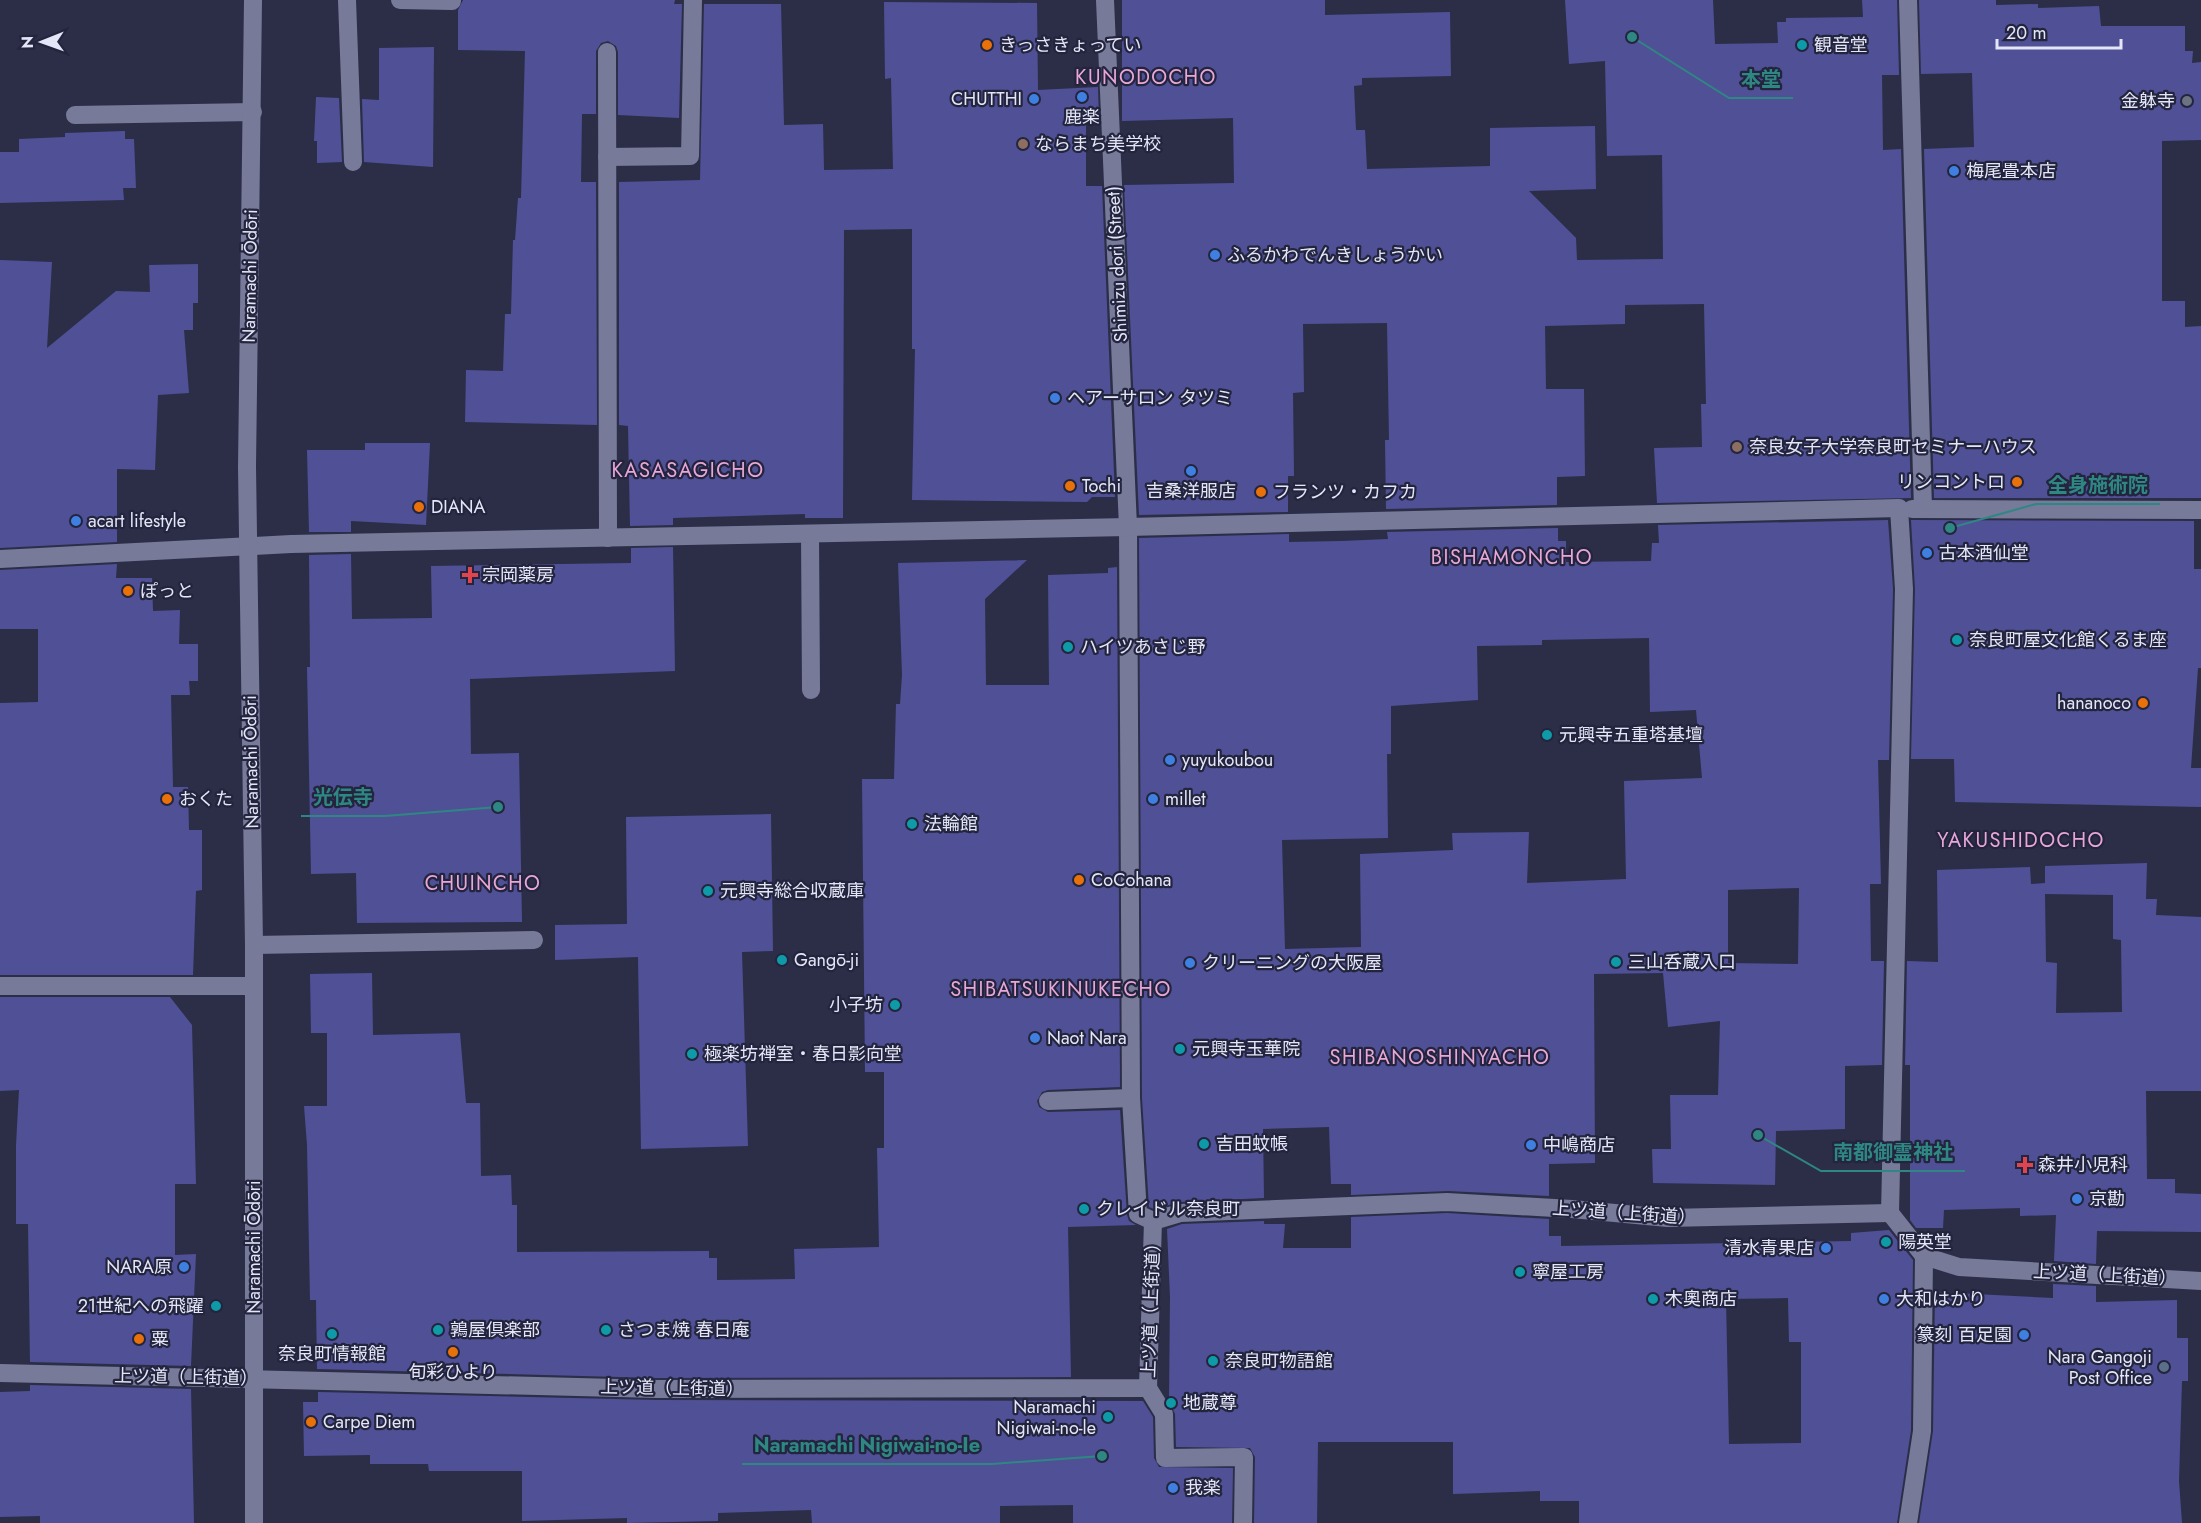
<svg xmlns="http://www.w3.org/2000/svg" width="2201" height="1523" font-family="Jost,'Noto Sans JP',sans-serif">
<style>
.building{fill:#505097;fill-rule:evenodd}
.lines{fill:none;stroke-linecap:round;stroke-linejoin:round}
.lane{stroke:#777a99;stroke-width:18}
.street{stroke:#777a99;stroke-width:18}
.secondary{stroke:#777a99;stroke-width:18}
.food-dot{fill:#e8710a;stroke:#23243d;stroke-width:2}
.culture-dot{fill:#0f9aa8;stroke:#23243d;stroke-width:2}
.shop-dot{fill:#3f7fe0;stroke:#23243d;stroke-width:2}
.worship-dot{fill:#6b7280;stroke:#23243d;stroke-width:2}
.education-dot{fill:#8d6e63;stroke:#23243d;stroke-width:2}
.health-dot{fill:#e0444e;stroke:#23243d;stroke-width:2}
.service-dot{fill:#5c6f8a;stroke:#23243d;stroke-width:2}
.labels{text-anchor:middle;stroke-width:4.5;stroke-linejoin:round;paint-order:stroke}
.poi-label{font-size:18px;fill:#e4e6f8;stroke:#23243d;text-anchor:start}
.street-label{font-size:18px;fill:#e4e6f8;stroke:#23243d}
.neighbourhood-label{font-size:20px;letter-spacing:1.5px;fill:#e9a7d9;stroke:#23243d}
.leader{fill:none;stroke:#2f8783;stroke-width:2}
.callout-dot{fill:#2f8783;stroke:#23243d;stroke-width:2}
.callout-label{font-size:20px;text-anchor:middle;font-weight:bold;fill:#2f8783;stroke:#23243d;stroke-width:4.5;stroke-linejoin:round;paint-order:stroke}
</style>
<rect width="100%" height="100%" fill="#2c2e48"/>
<g class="building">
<polygon points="463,0 675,0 674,4 682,4 679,118 618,115 618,52 616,46 608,41 601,43 596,51 596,114 582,114 581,182 596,182 597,425 465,422 466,370 503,371 505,314 511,314 513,240 515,240 518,198 521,198 525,51 458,50 458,10"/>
<polygon points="1122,0 1325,0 1325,15 1450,12 1451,76 1362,78 1362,85 1354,86 1356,130 1365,130 1367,169 1490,166 1490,128 1595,126 1596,189 1529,191 1576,238 1577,260 1663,259 1662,155 1607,156 1605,61 1569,64 1565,0 1713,0 1715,44 1778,43 1777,22 1786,22 1786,18 1863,17 1862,0 1897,0 1899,75 1882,75 1883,150 1901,149 1911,498 1657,503 1654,448 1702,447 1701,404 1706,404 1704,304 1625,305 1625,324 1545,326 1546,389 1584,389 1585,476 1557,477 1557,505 1386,509 1385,440 1389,440 1387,323 1303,324 1304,392 1293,393 1294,476 1288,476 1288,512 1139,515 1124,185 1234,183 1233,118 1122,121"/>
<polygon points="1919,0 1996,0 1996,5 2038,4 2038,8 2099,6 2101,26 2185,26 2185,51 2193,51 2192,63 2201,62 2201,140 2162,141 2162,301 2185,301 2185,327 2201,326 2201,498 1934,498 1924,149 1974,147 1972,73 1921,74"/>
<polygon points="884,2 1037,3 1038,90 1098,87 1099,122 1086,122 1086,186 1102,186 1115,497 1092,497 1087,502 912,500 915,349 912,349 912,229 844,230 843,518 805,518 805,514 673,518 673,525 630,526 628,426 619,425 619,182 700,180 704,4 781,4 784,125 823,124 824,170 893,169 891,78 885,79"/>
<polygon points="434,47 433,167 364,162 362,99 379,100 379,48"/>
<polygon points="316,97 339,98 342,162 317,163 317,141 314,141"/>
<polygon points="125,131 125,139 134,139 136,188 123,188 124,200 0,203 0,152 19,152 19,139 65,137 65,133"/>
<polygon points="0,260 52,262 47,348 116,291 150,292 149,265 198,264 198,303 193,303 193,330 184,330 189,393 158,395 155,470 117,469 117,542 0,548"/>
<polygon points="365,443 430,443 426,525 351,521 351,532 309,532 307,450 365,450"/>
<path d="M1888 520 1893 589 1889 760H1878L1881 884H1870L1871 961H1884L1882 1065 1845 1066V1129L1776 1131 1775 1185 1653 1183 1652 1149H1671L1670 1095H1718L1720 1021 1668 1027 1663 973 1594 974 1595 1163 1549 1164V1196L1448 1191 1351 1195V1184H1331L1329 1127 1263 1129 1264 1198 1180 1202 1154 1209 1149 1207 1142 1098 1139 538 1289 534V542L1342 541 1388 539 1387 532 1558 528V541H1566V562L1651 561 1652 543H1659L1658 525ZM1649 638 1650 712 1696 710 1702 778 1624 781 1626 879 1527 883 1529 832 1452 833 1453 850 1360 854 1361 947 1285 949 1282 840 1388 838 1387 754H1391V706L1478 700 1477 646 1542 645V640ZM1799 888 1798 964 1728 963V890Z"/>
<polygon points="1911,520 2194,521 2194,569 2201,569 2201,668 2198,668 2191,768 2201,768 2201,807 1955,802 1954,759 1911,759 1915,589"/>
<polygon points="673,547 675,671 470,679 471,754 519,753 522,922 357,923 356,873 311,874 307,667 310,667 309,555 351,554 352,619 432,618 431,566 631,563 631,548"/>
<polygon points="1027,560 985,599 986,685 1049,685 1048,575 1108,573 1108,568 1117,567 1120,1087 1048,1090 1042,1092 1037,1101 1039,1107 1048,1112 1120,1110 1127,1215 1129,1221 1136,1225 1068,1227 1071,1377 657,1378 317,1369 316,1300 310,1300 307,1145 304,1106 327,1106 327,1033 311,1033 310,974 372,973 373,1035 460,1033 466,1103 480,1103 481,1176 511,1175 512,1205 517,1205 517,1252 709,1251 709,1258 717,1258 717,1280 795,1279 794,1249 879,1247 877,1148 884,1148 884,1072 865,1072 862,779 894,779 896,704 900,704 902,675 898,563"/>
<polygon points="117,564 116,578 152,578 153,611 180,610 179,644 198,644 198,681 189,681 190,695 171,695 173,787 188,787 189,830 202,830 202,890 196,891 193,975 0,975 0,703 38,702 38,629 0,629 0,570"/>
<polygon points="771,814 773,951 742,952 748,1146 641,1149 638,957 555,960 555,925 627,924 626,817"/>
<path d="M2147 863 2146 899H2157L2156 915 2201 917V1091H2146L2147 1179H2175V1193L2201 1194V1232L2097 1231 2096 1264 2054 1261 2056 1215 2020 1216V1208L1944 1210 1943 1228H1916L1910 1220V1065H1905L1907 961 1938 962 1937 870 2030 867 2031 884 2045 883V893V866ZM2045 894 2113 895V939L2121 940 2122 1012 2056 1013 2057 963 2046 962Z"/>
<polygon points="0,997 170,997 192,1025 196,1184 175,1184 175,1255 196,1254 191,1366 30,1362 28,1224 16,1224 16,1145 19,1090 0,1091"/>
<path d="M1447 1213 1549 1219V1236H1561V1246L1851 1241V1233L1889 1230 1913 1260 1911 1430 1897 1523H1579V1501H1540V1491L1453 1494V1442H1318L1317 1523H1254L1255 1457 1250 1448 1176 1447 1175 1414 1169 1401 1170 1297 1167 1229 1182 1224 1264 1221V1224H1285L1283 1248H1351V1217ZM1788 1298 1789 1342H1801V1443L1729 1444 1726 1299Z"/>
<polygon points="2053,1284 2096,1286 2096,1302 2177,1300 2177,1338 2188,1338 2188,1381 2182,1381 2179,1481 2182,1523 1919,1523 1933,1431 1935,1292 2053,1298"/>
<polygon points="30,1385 191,1389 194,1523 40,1523 40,1516 0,1517 0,1392 30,1391"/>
<polygon points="318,1392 657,1400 1143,1401 1153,1417 1154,1458 1159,1467 1233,1468 1232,1523 1073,1523 1073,1505 1000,1506 1000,1523 812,1523 811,1510 718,1513 718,1521 627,1523 627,1518 522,1521 522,1471 429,1471 428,1464 370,1464 370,1455 304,1456 303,1402 318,1402"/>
</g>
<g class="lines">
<g class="lane">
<polyline points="347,0 353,162"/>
<polyline points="400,0 452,1"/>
<polyline points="607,52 608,538"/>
<polyline points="75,115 253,112"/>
<polyline points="607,157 690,156 693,0"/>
<polyline points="0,986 252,986"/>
<polyline points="1048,1101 1131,1098"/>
<polyline points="1908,1523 1922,1431 1924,1256"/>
</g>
<g class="street">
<polyline points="1105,0 1128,527 1131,1098 1138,1214 1153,1221"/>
<polyline points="1908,0 1923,509"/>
<polyline points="1912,509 2201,510"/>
<polyline points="810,534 811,690"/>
<polyline points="0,559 291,544 1128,527 1899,508 1904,589 1890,1213"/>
<polyline points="254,945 534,940"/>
<polyline points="1890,1213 1924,1256 1959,1267 2201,1281"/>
<polyline points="0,1373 657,1389 1148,1388 1153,1221 1180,1213 1447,1202 1572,1209 1668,1218 1890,1213"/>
<polyline points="1148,1388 1164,1414 1165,1458 1244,1457 1243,1523"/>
</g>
<polyline class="secondary" points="253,0 247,467 254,945 254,1523"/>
</g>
<g class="food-dot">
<circle cx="987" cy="45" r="6"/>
<circle cx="2017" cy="482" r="6"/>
<circle cx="1070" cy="486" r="6"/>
<circle cx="1261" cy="492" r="6"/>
<circle cx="419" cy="507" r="6"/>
<circle cx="128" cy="591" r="6"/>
<circle cx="2143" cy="703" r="6"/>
<circle cx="167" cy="799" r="6"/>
<circle cx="1079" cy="880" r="6"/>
<circle cx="139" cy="1339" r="6"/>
<circle cx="453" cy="1352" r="6"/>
<circle cx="311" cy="1422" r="6"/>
</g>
<g class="culture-dot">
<circle cx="1802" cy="45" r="6"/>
<circle cx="1957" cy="640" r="6"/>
<circle cx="1068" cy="647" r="6"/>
<circle cx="1547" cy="735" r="6"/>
<circle cx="912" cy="824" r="6"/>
<circle cx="708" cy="891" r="6"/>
<circle cx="782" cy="960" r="6"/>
<circle cx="1616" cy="962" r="6"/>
<circle cx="895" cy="1005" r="6"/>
<circle cx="1180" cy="1049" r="6"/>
<circle cx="692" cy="1054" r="6"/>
<circle cx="1204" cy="1144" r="6"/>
<circle cx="1084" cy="1209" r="6"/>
<circle cx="1886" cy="1242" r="6"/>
<circle cx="1520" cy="1272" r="6"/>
<circle cx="1653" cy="1299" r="6"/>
<circle cx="216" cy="1306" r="6"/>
<circle cx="438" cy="1330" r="6"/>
<circle cx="606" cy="1330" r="6"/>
<circle cx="332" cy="1334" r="6"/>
<circle cx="1213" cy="1361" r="6"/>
<circle cx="1171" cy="1403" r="6"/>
<circle cx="1108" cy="1417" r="6"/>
</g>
<g class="shop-dot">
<circle cx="1082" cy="97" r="6"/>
<circle cx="1034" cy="99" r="6"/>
<circle cx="1954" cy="171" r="6"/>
<circle cx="1215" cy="255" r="6"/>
<circle cx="1055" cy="398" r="6"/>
<circle cx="1191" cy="471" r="6"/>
<circle cx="76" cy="521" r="6"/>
<circle cx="1927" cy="553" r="6"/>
<circle cx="1170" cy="760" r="6"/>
<circle cx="1153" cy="799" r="6"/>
<circle cx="1190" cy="963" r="6"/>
<circle cx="1035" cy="1038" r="6"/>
<circle cx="1531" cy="1145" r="6"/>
<circle cx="2077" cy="1199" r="6"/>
<circle cx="1826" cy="1248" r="6"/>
<circle cx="184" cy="1267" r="6"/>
<circle cx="1884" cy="1299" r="6"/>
<circle cx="2024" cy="1335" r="6"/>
<circle cx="1173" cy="1488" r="6"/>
</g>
<circle class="worship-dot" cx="2187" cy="101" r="6"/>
<g class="education-dot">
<circle cx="1023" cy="144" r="6"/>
<circle cx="1737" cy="447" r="6"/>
</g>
<g class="health-dot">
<path d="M467 566h6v6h6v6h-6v6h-6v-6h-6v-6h6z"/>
<path d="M2022 1156h6v6h6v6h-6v6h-6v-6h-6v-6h6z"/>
</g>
<circle class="service-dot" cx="2164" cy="1367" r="6"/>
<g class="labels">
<g class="poi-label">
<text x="999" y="51">きっさきょってい</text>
<text x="1814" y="51">観音堂</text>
<text x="1022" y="105" text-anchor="end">CHUTTHI</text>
<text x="2175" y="107" text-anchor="end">金躰寺</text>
<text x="1082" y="123" text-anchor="middle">鹿楽</text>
<text x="1035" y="150">ならまち美学校</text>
<text x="1966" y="177">梅尾畳本店</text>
<text x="1227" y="261">ふるかわでんきしょうかい</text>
<text x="1067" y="404">ヘアーサロン タツミ</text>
<text x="1749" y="453">奈良女子大学奈良町セミナーハウス</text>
<text x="2005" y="488" text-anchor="end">リンコントロ</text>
<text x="1082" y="492">Tochi</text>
<text x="1191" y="497" text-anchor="middle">吉桑洋服店</text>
<text x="1273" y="498">フランツ・カフカ</text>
<text x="431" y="513">DIANA</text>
<text x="88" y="527">acart lifestyle</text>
<text x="1939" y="559">古本酒仙堂</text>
<text x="482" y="581">宗岡薬房</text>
<text x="140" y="597">ぽっと</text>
<text x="1969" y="646">奈良町屋文化館くるま座</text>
<text x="1080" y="653">ハイツあさじ野</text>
<text x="2131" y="709" text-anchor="end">hananoco</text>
<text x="1559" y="741">元興寺五重塔基壇</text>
<text x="1182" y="766">yuyukoubou</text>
<text x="179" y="805">おくた</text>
<text x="1165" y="805">millet</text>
<text x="924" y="830">法輪館</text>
<text x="1091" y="886">CoCohana</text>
<text x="720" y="897">元興寺総合収蔵庫</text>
<text x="794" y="966">Gangō-ji</text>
<text x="1628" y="968">三山呑蔵入口</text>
<text x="1202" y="969">クリーニングの大阪屋</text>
<text x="883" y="1011" text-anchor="end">小子坊</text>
<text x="1047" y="1044">Naot Nara</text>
<text x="1192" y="1055">元興寺玉華院</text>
<text x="704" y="1060">極楽坊禅室・春日影向堂</text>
<text x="1216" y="1150">吉田蚊帳</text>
<text x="1543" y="1151">中嶋商店</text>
<text x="2038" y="1171">森井小児科</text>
<text x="2089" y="1205">京勘</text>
<text x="1096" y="1215">クレイドル奈良町</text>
<text x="1898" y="1248">陽英堂</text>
<text x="1814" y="1254" text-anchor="end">清水青果店</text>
<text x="172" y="1273" text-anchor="end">NARA原</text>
<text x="1532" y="1278">寧屋工房</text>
<text x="1665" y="1305">木奧商店</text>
<text x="1896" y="1305">大和はかり</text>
<text x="204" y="1312" text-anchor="end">21世紀への飛躍</text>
<text x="450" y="1336">鶉屋倶楽部</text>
<text x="618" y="1336">さつま焼 春日庵</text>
<text x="2012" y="1341" text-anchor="end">篆刻 百足園</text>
<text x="151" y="1345">粟</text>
<text x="332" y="1360" text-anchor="middle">奈良町情報館</text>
<text x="2152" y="1363" text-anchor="end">Nara Gangoji<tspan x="2152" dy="21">Post Office</tspan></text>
<text x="1225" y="1367">奈良町物語館</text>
<text x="453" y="1378" text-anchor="middle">旬彩ひより</text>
<text x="1183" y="1409">地蔵尊</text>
<text x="1096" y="1413" text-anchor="end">Naramachi<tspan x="1096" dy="21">Nigiwai-no-le</tspan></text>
<text x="323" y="1428">Carpe Diem</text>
<text x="1185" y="1494">我楽</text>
</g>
<g class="street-label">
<text transform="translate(1117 264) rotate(-93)" y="6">Shimizu dori (Street)</text>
<text transform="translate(250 276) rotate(-89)" y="6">Naramachi Ōdōri</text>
<text transform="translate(251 762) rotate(-91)" y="6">Naramachi Ōdōri</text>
<text transform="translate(1624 1213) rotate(4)" y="6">上ツ道（上街道）</text>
<text transform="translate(254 1247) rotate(-90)" y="6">Naramachi Ōdōri</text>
<text transform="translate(2105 1275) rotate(3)" y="6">上ツ道（上街道）</text>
<text transform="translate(1151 1306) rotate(-88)" y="6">上ツ道（上街道）</text>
<text transform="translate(186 1377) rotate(1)" y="6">上ツ道（上街道）</text>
<text transform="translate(672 1388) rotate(1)" y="6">上ツ道（上街道）</text>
</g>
<g class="neighbourhood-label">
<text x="1146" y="84">KUNODOCHO</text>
<text x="688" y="477">KASASAGICHO</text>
<text x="1512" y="564">BISHAMONCHO</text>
<text x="2021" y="847">YAKUSHIDOCHO</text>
<text x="483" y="890">CHUINCHO</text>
<text x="1061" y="996">SHIBATSUKINUKECHO</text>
<text x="1440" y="1064">SHIBANOSHINYACHO</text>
</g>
</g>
<path class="leader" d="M1632 37L1729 98H1793M1950 528L2036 504H2160M498 807L385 816H301M1758 1135L1821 1171H1965M1102 1456L992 1464H742"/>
<g class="callout-dot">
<circle cx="1632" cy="37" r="6"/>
<circle cx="1950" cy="528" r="6"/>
<circle cx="498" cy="807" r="6"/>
<circle cx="1758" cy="1135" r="6"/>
<circle cx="1102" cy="1456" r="6"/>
</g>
<g class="callout-label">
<text x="1761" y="86">本堂</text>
<text x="2098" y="492">全身施術院</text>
<text x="343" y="804">光伝寺</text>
<text x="1893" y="1159">南都御霊神社</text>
<text x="867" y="1452">Naramachi Nigiwai-no-Ie</text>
</g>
<g transform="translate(42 42) rotate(269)" stroke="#23243d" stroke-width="4.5" paint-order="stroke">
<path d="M0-4.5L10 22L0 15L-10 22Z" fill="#e4e6f8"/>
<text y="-9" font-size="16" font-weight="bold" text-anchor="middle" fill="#e4e6f8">N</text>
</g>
<path d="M1997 39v9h124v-9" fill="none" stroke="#e4e6f8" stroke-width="3"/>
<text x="2006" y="39" font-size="18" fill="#e4e6f8" stroke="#23243d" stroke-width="4.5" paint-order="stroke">20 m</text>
</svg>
